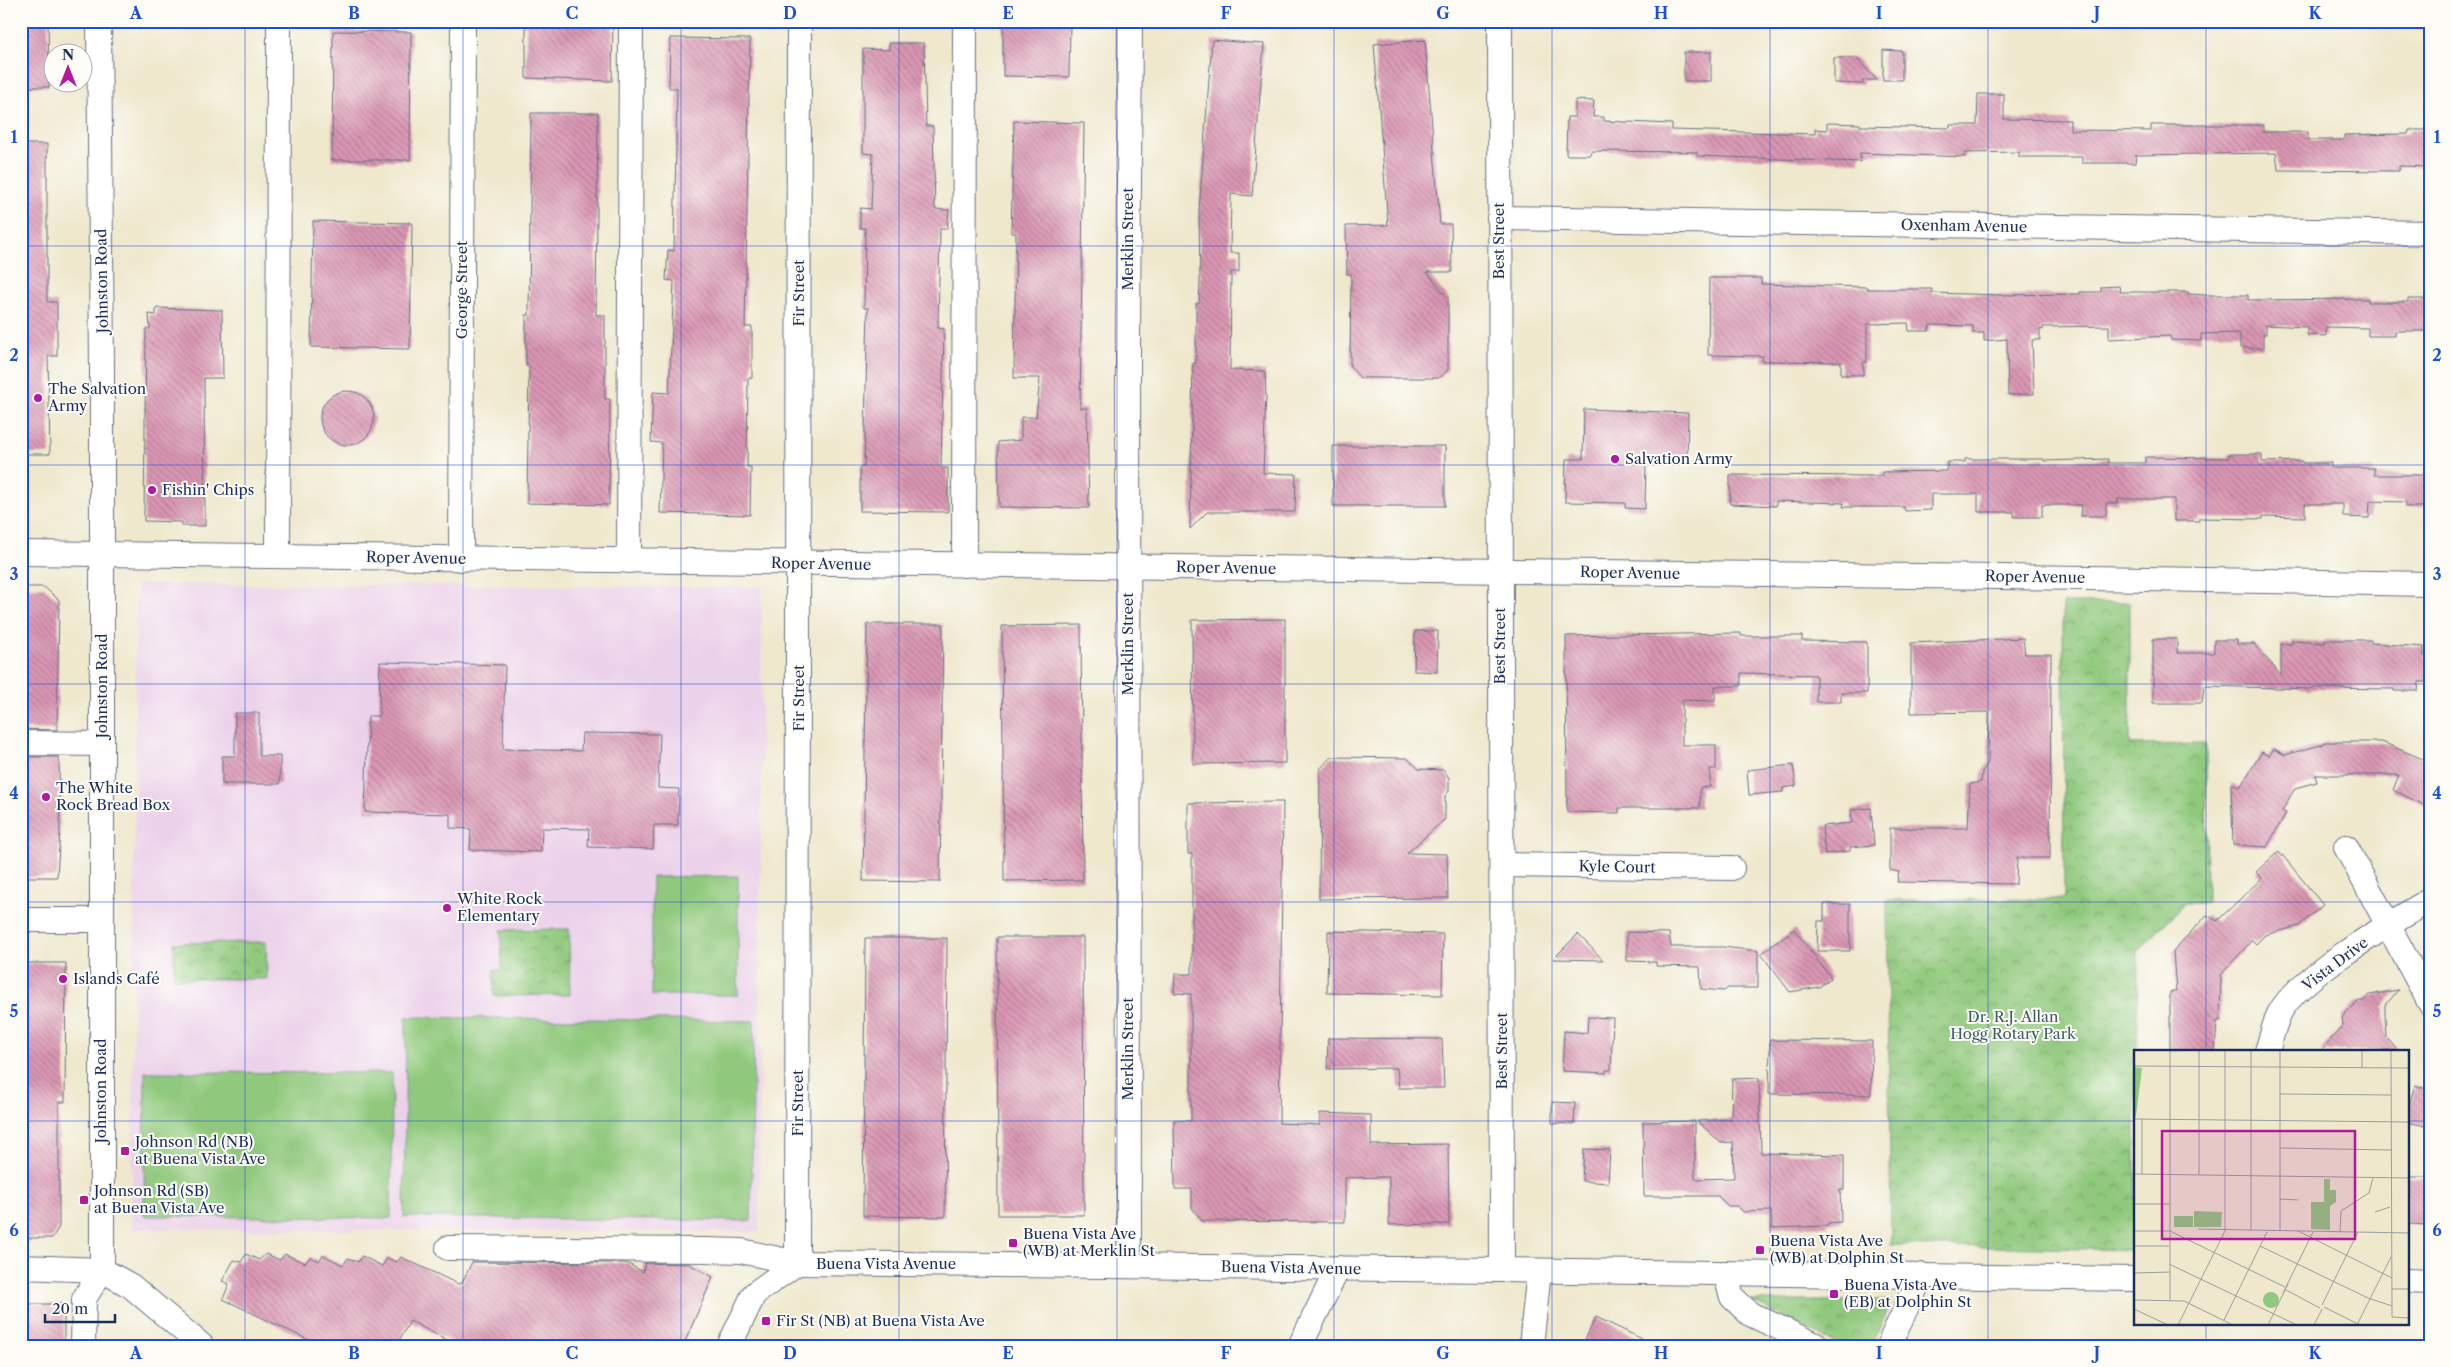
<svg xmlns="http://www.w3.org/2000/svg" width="2451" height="1367" font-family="'Libre Caslon Text',serif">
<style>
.built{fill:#ecd1ea}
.green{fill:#90c97d;stroke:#567c6e}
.park{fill:url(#park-crowns);stroke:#567c6e}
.building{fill:url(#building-back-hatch)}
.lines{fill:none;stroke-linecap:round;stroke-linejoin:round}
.minor-casing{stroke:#657085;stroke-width:26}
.minor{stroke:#fff;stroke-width:24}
.grid{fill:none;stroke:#1d4ed8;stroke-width:1;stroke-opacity:0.55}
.poi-dot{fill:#b5179e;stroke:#fdfcf7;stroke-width:2}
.labels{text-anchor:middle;stroke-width:4;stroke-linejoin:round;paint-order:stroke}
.street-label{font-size:15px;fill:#1b2f5e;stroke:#fdfcf7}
.poi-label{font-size:15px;fill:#1b2f5e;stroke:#fdfcf7;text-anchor:start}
.park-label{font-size:15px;fill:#3e5d67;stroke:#fdfcf7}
.inset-road{fill:none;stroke:#9a9ea1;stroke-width:1}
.view{fill:#b5179e;fill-opacity:0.15;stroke:#b5179e;stroke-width:2.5}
.inset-edge{fill:none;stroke:#1b2f5e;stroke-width:2.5}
.neatline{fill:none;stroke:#1d4ed8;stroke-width:2}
.grid-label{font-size:16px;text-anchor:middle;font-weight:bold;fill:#1d4ed8}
</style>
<defs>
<pattern id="park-crowns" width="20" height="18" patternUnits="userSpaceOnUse" patternTransform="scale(1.25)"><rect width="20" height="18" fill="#90c97d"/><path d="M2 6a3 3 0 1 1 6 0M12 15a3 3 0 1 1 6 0" fill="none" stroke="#75a46a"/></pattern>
<pattern id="building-back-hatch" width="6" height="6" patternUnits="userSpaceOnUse" patternTransform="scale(1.25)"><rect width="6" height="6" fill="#da96b2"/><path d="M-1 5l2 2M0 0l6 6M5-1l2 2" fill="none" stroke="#b07b94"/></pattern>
</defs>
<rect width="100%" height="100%" fill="#fdfcf7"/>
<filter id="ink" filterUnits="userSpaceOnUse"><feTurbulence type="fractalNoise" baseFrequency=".02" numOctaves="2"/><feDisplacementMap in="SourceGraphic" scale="10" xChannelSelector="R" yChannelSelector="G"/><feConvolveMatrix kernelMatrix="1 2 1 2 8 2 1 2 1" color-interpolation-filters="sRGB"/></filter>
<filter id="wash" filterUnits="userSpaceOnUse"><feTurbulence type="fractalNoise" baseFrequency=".0096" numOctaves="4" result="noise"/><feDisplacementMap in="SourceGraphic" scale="20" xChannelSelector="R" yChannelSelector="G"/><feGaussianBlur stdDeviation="1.12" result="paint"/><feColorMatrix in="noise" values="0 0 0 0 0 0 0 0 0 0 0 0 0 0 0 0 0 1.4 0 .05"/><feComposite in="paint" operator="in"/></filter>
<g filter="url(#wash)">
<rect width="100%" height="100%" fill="#efe8cd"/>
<polygon class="built" points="136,584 762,587 759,1232 132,1229"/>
<g class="green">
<polygon points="738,876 738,995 652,995 652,877"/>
<polygon points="406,1017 754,1021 751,1221 404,1217"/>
<polygon points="145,1072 392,1073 391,1218 144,1216"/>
</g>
<g class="park">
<polygon points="2130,602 2130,745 2206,744 2207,903 2185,903 2138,952 2137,1051 2135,1051 2135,1250 1891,1245 1887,900 2064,899 2063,603"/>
<polygon points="569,929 570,995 494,996 494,970 502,970 501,930"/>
<polygon points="266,942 267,979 174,979 174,943"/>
<polygon points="1751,1301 1892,1301 1871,1346 1842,1346"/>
</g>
<g id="blocks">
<g class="building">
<polygon points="21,21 48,21 49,87 21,87"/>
<polygon points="526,21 613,21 612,81 526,78"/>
<polygon points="1003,21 1070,21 1069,77 1003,76"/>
<polygon points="333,31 411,32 410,160 332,160"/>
<polygon points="670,38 750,39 745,327 752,327 752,378 748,378 747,467 751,467 750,515 660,513 662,443 651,442 653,392 669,393 674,281 666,280 668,250 674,251 677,88 669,88"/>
<polygon points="1212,40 1264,44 1252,196 1231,194 1230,253 1239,253 1239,272 1231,272 1230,370 1265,371 1266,396 1263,473 1296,474 1295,512 1207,512 1190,529 1193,363 1196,363 1196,303 1199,303 1200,283 1199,211"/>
<polygon points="1425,40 1440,224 1451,224 1452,272 1427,272 1448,298 1448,370 1439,378 1360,378 1350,366 1351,274 1347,274 1346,226 1388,225 1374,44"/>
<polygon points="889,43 924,43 926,126 933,126 935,209 949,210 947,229 940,229 938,328 944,329 941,468 948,468 948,512 860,511 860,467 864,467 868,308 864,308 865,228 860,228 860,208 871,209 873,154 863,153 863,49 889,50"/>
<polygon points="1883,50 1902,51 1902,80 1883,80"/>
<rect x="1684" y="52" width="27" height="29"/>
<polygon points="1834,58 1856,58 1877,80 1863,80 1863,84 1834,83"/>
<polygon points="1978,94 2004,94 2004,119 2070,120 2070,130 2151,131 2151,125 2263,125 2263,132 2308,132 2308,140 2344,140 2344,135 2408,134 2409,130 2430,130 2430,167 2399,166 2399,171 2278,170 2276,153 2136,155 2135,163 2082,163 2082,157 2019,157 2019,152 1965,153 1965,157 1860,153 1860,162 1697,156 1697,152 1591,151 1590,155 1566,155 1567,117 1575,117 1575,100 1594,101 1593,117 1604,117 1604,121 1672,124 1672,130 1815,134 1815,129 1827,130 1827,123 1860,124 1860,126 1950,128 1950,125 1977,125"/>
<polygon points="531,113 598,113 596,315 605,315 605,399 610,399 609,505 527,503 529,366 526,366 526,315 529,315"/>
<polygon points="1014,121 1084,123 1080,408 1087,408 1089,508 999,507 998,442 1021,440 1021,417 1036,417 1040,378 1014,378 1016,233 1011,233"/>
<polygon points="21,144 47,144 47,302 57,302 57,356 48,356 50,454 21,454"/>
<polygon points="313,221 412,223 410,349 311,347"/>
<polygon points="1709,278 1761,278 1761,284 1867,287 1867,289 1932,289 1932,293 2001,295 2080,294 2080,292 2101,292 2101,287 2119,286 2120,292 2188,292 2188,294 2205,295 2248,295 2248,300 2368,299 2368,302 2408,302 2408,299 2430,299 2430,331 2395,331 2395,336 2368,336 2368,328 2326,327 2326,336 2307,335 2307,327 2266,325 2266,334 2263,334 2263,348 2240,348 2240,333 2201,334 2201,341 2171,340 2170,336 2109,339 2109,326 2043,327 2043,330 2040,329 2040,340 2032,340 2034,394 2008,395 2007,339 1984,341 1984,333 1973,333 1973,326 1930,325 1929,331 1909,331 1908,323 1867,324 1867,362 1863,362 1863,375 1841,375 1841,362 1762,361 1763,356 1708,355"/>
<polygon points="156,308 222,310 223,378 204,378 205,526 182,526 182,522 144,521 146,329 150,329 149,314 156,315"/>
<circle cx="347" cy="418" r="27"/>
<polygon points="1584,409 1688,413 1687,461 1646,460 1645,509 1625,508 1625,503 1565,502 1566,459 1583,459"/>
<rect x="1333" y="446" width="112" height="60"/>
<polygon points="2229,454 2262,454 2262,462 2302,461 2302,463 2331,463 2331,468 2374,468 2374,475 2429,475 2430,507 2406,507 2406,502 2370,501 2369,518 2343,517 2343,504 2305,504 2305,517 2263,516 2263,519 2199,518 2199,521 2174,521 2174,499 2118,499 2118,503 2106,503 2106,516 2081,516 2082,505 2042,505 2042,517 2014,517 2014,512 1978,512 1978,494 1931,494 1931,510 1905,511 1904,507 1843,507 1844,503 1776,501 1776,506 1730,504 1730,475 1882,476 1882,472 1947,471 1947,462 1965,462 1965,459 2044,459 2044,461 2108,459 2108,463 2145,463 2145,457 2229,458"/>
<polygon points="21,587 44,587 59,600 57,730 21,729"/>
<polygon points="1285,619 1285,763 1193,764 1192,620"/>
<polygon points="867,624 943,624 940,882 863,881"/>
<polygon points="1081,625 1083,880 1004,881 1002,626"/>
<polygon points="1415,631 1438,631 1437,672 1414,671"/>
<polygon points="1741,633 1741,636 1802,636 1802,641 1867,642 1867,693 1841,693 1841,702 1816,702 1816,675 1741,673 1741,686 1715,686 1715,701 1682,700 1682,745 1716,745 1716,769 1710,769 1710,787 1700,787 1700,808 1619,808 1619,813 1567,812 1566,636"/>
<polygon points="2023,638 2025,654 2051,654 2050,858 2017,858 2016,884 1897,882 1899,872 1890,870 1890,828 1968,828 1970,784 1981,782 1982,772 1988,763 1989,712 1911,713 1911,643"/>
<polygon points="2153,639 2177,639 2177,653 2214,653 2214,640 2237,640 2237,644 2254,644 2281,675 2281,644 2292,644 2292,641 2325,643 2325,640 2371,640 2371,643 2424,647 2424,656 2428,656 2428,682 2419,682 2418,691 2394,691 2394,689 2313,688 2313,689 2204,686 2202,703 2153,703"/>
<polygon points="380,662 505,665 503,749 581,751 582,733 660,734 658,788 679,789 678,825 654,825 653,849 588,847 589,829 542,828 541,852 470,850 471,829 450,828 450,814 365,812 368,716 379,716"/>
<polygon points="235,713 259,713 259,756 280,756 280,784 222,784 222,756 235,756"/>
<polygon points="2324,742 2382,742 2430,762 2430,808 2393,790 2399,775 2315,775 2317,782 2295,788 2282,811 2286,813 2267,847 2233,845 2231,783 2240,787 2262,752 2269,756 2274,749 2285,755 2324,744"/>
<polygon points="21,757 59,757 60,832 57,877 21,877"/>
<polygon points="1331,757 1407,758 1419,769 1444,770 1449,778 1449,791 1445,796 1445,819 1407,853 1447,854 1448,898 1319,899 1320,769"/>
<polygon points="1793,765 1796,786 1783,788 1783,792 1749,795 1747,770"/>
<polygon points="1283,802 1279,1123 1320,1125 1320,1113 1371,1115 1371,1145 1448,1144 1449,1224 1389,1225 1389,1177 1345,1178 1345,1222 1202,1221 1192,1208 1192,1189 1175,1189 1174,1120 1191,1121 1191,994 1174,993 1175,974 1192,974 1192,854 1188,854 1188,803"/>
<polygon points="1871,808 1874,845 1850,847 1850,851 1825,854 1822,826 1852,823 1851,810"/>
<polygon points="2279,851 2323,905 2299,926 2265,935 2256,944 2252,940 2221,975 2220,1021 2217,1021 2215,1051 2170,1051 2170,992 2176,992 2173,951 2207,915 2217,921 2262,878 2256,872"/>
<polygon points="1824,904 1850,904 1850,951 1817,951 1818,921 1824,921"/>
<polygon points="1794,929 1831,978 1819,987 1790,992 1761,954"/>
<polygon points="1328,931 1443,934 1442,995 1327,993"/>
<polygon points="1627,932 1669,933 1671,947 1723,947 1758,951 1758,988 1728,988 1724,991 1701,989 1700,967 1656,966 1656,962 1627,961"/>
<polygon points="1578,934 1603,960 1553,959"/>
<polygon points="997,937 1083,937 1084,1215 998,1215"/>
<polygon points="865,938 947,938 945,1217 863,1216"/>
<polygon points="21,963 66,963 65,1102 59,1102 59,1227 52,1238 21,1238"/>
<polygon points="2398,990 2385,1006 2385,1013 2386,1037 2398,1051 2321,1051 2343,1025 2342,1017 2357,1001 2363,1001 2370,995"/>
<polygon points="1588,1017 1613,1018 1611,1070 1606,1070 1606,1073 1562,1071 1564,1031 1587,1033"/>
<polygon points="1328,1038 1442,1039 1444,1088 1399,1088 1397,1068 1327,1069"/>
<polygon points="1770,1040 1872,1041 1871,1095 1769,1094"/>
<polygon points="1759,1078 1761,1153 1844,1155 1844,1190 1840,1190 1841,1222 1828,1223 1828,1226 1772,1228 1771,1211 1744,1212 1737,1206 1728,1206 1718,1196 1644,1196 1643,1122 1695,1121 1695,1179 1734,1178 1733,1142 1721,1143 1697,1121 1731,1119 1732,1079"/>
<polygon points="2415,1085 2430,1090 2430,1127 2407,1122 2407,1112"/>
<polygon points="1552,1102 1575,1103 1574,1124 1552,1123"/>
<polygon points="1584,1149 1610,1150 1608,1183 1582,1181"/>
<polygon points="2407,1177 2430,1177 2430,1225 2407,1224"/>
<polygon points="246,1254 259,1260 266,1254 280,1260 285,1254 305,1263 310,1257 319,1261 323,1255 343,1265 348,1258 358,1262 362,1256 382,1266 387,1258 397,1262 401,1257 458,1284 462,1283 472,1262 627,1263 643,1272 645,1263 689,1264 713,1277 683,1346 459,1346 410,1321 396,1346 321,1346 223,1299 229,1284 222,1281 234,1260 241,1262"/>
<rect x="21" y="1304" width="43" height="42"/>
<polygon points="1596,1317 1657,1346 1582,1346"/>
</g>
</g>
</g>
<g filter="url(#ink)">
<use href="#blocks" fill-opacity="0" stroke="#657085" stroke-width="1"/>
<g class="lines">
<defs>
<g id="minor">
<polyline points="1500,21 1502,1270"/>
<polyline points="1499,218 2430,233"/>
<polyline points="21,553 2089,578 2430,584"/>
<polyline points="278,556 279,21"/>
<polyline points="461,559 463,21"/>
<polyline points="629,561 631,21"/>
<polyline points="964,565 965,21"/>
<polyline points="21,743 102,744"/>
<polyline points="2346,847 2430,1003"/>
<polyline points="1502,865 1732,868"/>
<polyline points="21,920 100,920"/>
<path d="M2267 1051C2271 1039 2274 1025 2279 1014 2296 978 2393 922 2430 900"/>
<polyline points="448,1248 706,1250 741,1251 797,1263 1502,1270 2135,1279"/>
<polyline points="797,1263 799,21"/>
<polyline points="1129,1266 1128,336 1130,21"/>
<polyline points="21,1267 102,1270 131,1286 202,1346"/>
<polyline points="1725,1273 1732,1297 1750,1314 1818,1346"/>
<polyline points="2407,1281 2430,1282"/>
<polyline points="83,1346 84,1299 102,1270 102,367 99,21"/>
<polyline points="729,1346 754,1294 797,1263"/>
<polyline points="1300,1346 1338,1268"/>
<polyline points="1531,1346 1539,1271"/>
<polyline points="1888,1346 1922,1275"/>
</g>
</defs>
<use href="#minor" class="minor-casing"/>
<use href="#minor" class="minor"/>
</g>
</g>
<path class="grid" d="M245 21V1346M463 21V1346M681 21V1346M899 21V1346M1117 21V1346M1334 21V1346M1552 21V1346M1770 21V1346M1988 21V1346M2206 21V1051M21 246H2430M21 465H2430M21 684H2430M21 902H2430M21 1121H2135M2407 1121H2430M2206 1323V1346"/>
<g class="poi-dot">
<circle cx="38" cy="398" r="5"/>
<circle cx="1615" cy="459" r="5"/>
<circle cx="152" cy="490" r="5"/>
<circle cx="46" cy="797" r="5"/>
<circle cx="447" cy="908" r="5"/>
<circle cx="63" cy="979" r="5"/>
<rect x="120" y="1146" width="10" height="10" rx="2.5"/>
<rect x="79" y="1195" width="10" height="10" rx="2.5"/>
<rect x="1008" y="1238" width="10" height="10" rx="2.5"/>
<rect x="1755" y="1245" width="10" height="10" rx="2.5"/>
<rect x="1829" y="1289" width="10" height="10" rx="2.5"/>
<rect x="761" y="1316" width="10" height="10" rx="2.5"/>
</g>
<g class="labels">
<g class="street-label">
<text transform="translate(1964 226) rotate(1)" y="5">Oxenham Avenue</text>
<text transform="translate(1128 239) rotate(-90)" y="5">Merklin Street</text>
<text transform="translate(1499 241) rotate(-90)" y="5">Best Street</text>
<text transform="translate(102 281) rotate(-91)" y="5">Johnston Road</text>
<text transform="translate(462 290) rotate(-90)" y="5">George Street</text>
<text transform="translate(799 293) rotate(-90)" y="5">Fir Street</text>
<text transform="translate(416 558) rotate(1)" y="5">Roper Avenue</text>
<text transform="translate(821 564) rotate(1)" y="5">Roper Avenue</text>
<text transform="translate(1226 568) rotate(1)" y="5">Roper Avenue</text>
<text transform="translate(1630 573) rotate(1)" y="5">Roper Avenue</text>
<text transform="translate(2035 577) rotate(1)" y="5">Roper Avenue</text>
<text transform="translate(1128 644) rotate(-90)" y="5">Merklin Street</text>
<text transform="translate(1500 646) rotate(-90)" y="5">Best Street</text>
<text transform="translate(102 686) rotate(-90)" y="5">Johnston Road</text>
<text transform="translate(799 698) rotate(-90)" y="5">Fir Street</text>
<text transform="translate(1617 867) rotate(1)" y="5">Kyle Court</text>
<text transform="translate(2335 964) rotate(-37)" y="5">Vista Drive</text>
<text transform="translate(1128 1049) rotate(-90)" y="5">Merklin Street</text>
<text transform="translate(1502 1051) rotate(-90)" y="5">Best Street</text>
<text transform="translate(101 1091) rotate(-90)" y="5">Johnston Road</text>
<text transform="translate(798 1103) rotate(-90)" y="5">Fir Street</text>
<text x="886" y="1269">Buena Vista Avenue</text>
<text transform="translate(1291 1268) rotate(1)" y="5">Buena Vista Avenue</text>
</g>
<g class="poi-label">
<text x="48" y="394">The Salvation<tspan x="48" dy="17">Army</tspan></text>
<text x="1625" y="464">Salvation Army</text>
<text x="162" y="495">Fishin' Chips</text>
<text x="56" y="793">The White<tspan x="56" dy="17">Rock Bread Box</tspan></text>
<text x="457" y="904">White Rock<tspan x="457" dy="17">Elementary</tspan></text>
<text x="73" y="984">Islands Café</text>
<text x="135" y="1147">Johnson Rd (NB)<tspan x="135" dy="17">at Buena Vista Ave</tspan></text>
<text x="94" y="1196">Johnson Rd (SB)<tspan x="94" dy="17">at Buena Vista Ave</tspan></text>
<text x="1023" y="1239">Buena Vista Ave<tspan x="1023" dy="17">(WB) at Merklin St</tspan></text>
<text x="1770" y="1246">Buena Vista Ave<tspan x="1770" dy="17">(WB) at Dolphin St</tspan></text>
<text x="1844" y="1290">Buena Vista Ave<tspan x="1844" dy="17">(EB) at Dolphin St</tspan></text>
<text x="776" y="1326">Fir St (NB) at Buena Vista Ave</text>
</g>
<g class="park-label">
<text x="2013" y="1022">Dr. R.J. Allan<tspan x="2013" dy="17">Hogg Rotary Park</tspan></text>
</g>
</g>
<g transform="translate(2134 1050)">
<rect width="275" height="275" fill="#efe8cd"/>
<path d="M60 161 88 162 87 177H60ZM40 166H59V177H40ZM129 250a8 8 0 1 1 16 0a8 8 0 1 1-16 0Z" fill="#90c97d"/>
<path d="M0 17 8 18 2 66H0ZM190 129H196V140H202V152L196 156V180L177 179V152H190Z" fill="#90c97d"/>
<path class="inset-road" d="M146 0V181M257 0 258 263V267L275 268M0 16 275 18M228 18V0M146 44 257 45M0 69 275 72M146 98 257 100M0 124 275 128M8 124V69M65 125V0M146 149 164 150M0 154H36M241 162 256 157M64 179 275 183M0 181H36M36 181 151 237M91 181V0M117 181V0M164 181 258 228M206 182 207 161 235 143 239 128M0 196H35M126 196 234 248 258 256M35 214 163 275M0 223 36 222M258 239H275M152 240 186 258M149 243 179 182M0 250 50 251 99 275M36 250V0M188 255 224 182M190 257 226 275M0 259 34 275M90 270 133 182M44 275 91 181M134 275 154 234M180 275 188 259M223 275 257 207"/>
<path class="view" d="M28 81H221V189H28Z"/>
<rect width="275" height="275" class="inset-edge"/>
</g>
<rect width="2451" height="1367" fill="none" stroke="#fdfcf7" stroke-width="55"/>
<g transform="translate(68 68)"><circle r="24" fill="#fdfcf7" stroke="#a3aaba"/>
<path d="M0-4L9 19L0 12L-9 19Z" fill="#b5179e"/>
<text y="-8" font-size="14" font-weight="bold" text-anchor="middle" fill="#1b2f5e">N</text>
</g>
<path d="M45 1314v8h70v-8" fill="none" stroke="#1b2f5e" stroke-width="2.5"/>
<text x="52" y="1314" font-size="15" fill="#1b2f5e" stroke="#fdfcf7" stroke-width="4" paint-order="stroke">20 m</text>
<rect x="28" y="28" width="2396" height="1312" class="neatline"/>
<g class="grid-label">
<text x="136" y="19">A</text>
<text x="354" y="19">B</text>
<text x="572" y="19">C</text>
<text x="790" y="19">D</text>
<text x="1008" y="19">E</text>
<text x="1226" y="19">F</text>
<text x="1443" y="19">G</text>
<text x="1661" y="19">H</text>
<text x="1879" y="19">I</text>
<text x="2097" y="19">J</text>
<text x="2315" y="19">K</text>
<text x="14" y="143">1</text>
<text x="2437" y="143">1</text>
<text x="14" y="361">2</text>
<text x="2437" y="361">2</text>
<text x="14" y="580">3</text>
<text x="2437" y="580">3</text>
<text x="14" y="799">4</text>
<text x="2437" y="799">4</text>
<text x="14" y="1017">5</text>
<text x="2437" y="1017">5</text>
<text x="14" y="1236">6</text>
<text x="2437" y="1236">6</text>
<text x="136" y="1359">A</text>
<text x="354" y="1359">B</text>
<text x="572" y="1359">C</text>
<text x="790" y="1359">D</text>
<text x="1008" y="1359">E</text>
<text x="1226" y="1359">F</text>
<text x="1443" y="1359">G</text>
<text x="1661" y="1359">H</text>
<text x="1879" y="1359">I</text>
<text x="2097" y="1359">J</text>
<text x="2315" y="1359">K</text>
</g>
</svg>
